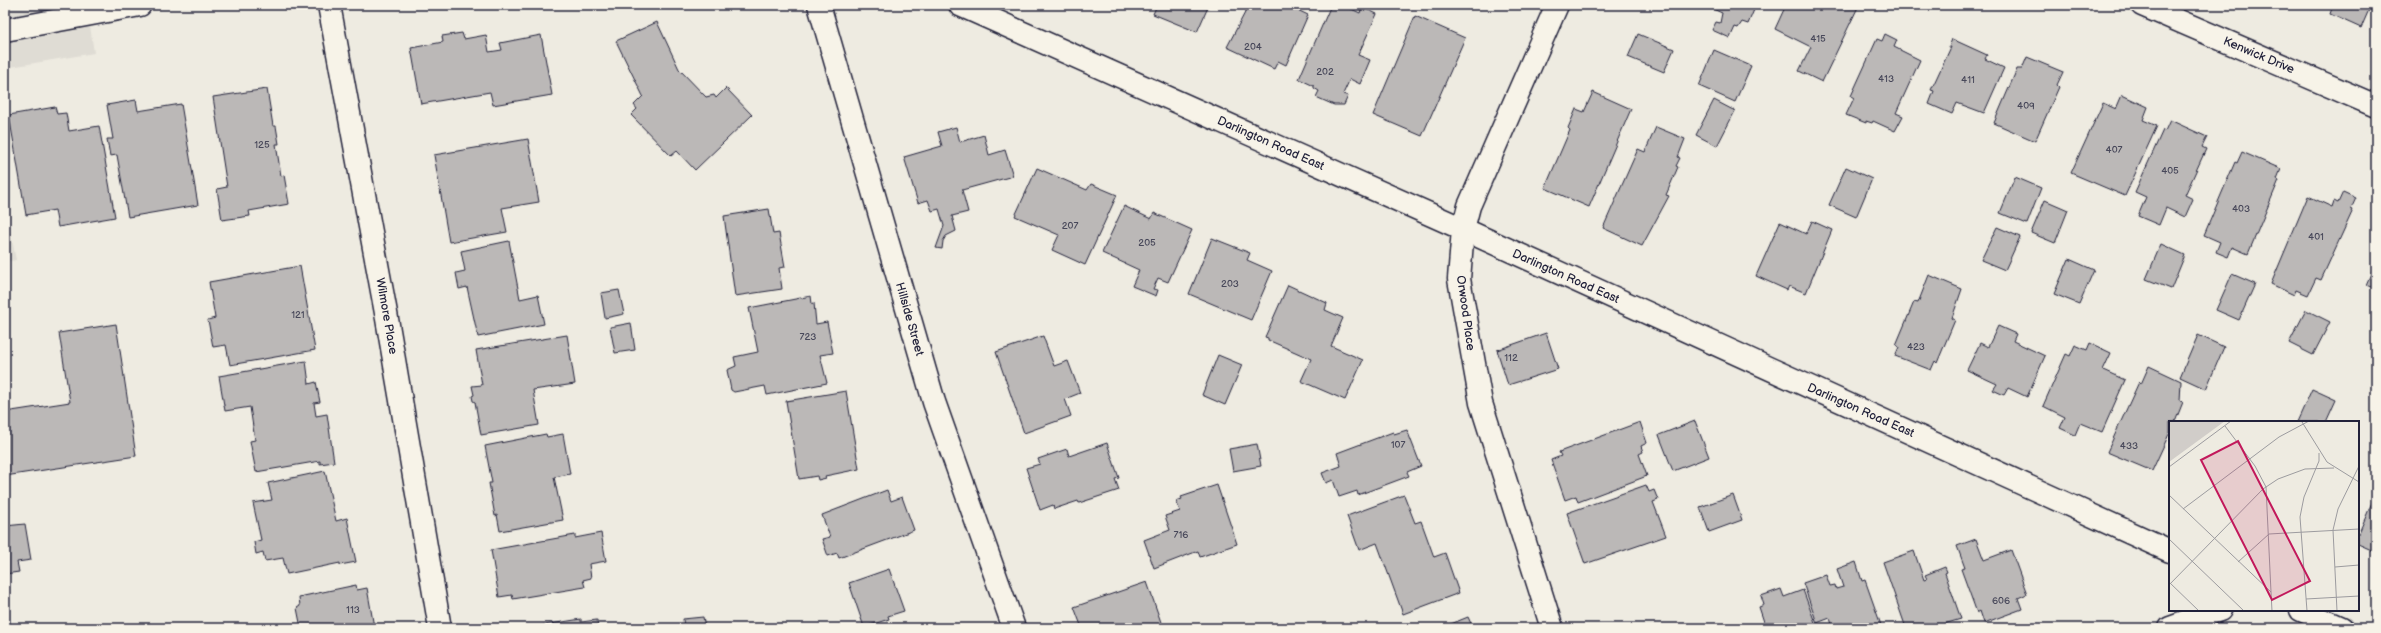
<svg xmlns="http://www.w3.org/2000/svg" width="2381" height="633" font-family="'Balsamiq Sans',sans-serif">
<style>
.built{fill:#dfdcd4}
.building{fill:#bbb8b7;stroke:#22223b}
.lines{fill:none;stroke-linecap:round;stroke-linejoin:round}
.minor-casing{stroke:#22223b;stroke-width:25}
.minor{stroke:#f7f3e8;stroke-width:22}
.labels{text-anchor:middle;stroke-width:4;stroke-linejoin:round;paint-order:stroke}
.number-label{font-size:10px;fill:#48485a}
.street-label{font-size:12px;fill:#22223b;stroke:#f7f3e8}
.inset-road{fill:none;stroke:#9c9b9f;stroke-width:1}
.view{fill:#c2185b;fill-opacity:0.15;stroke:#c2185b;stroke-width:2}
.inset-edge{fill:none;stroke:#22223b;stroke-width:2}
</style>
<rect width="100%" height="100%" fill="#eeebe1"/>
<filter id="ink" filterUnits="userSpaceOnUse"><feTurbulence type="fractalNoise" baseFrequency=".025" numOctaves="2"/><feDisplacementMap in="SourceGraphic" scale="8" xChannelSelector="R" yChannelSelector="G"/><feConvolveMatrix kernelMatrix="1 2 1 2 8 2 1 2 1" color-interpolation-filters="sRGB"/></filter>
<g filter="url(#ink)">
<g class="built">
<polygon points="5,5 87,5 94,53 5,68"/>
<polygon points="5,204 16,260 5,262"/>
</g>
<g class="building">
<polygon points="1157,5 1209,5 1197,32 1153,14"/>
<polygon points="1249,5 1287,5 1308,15 1286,65 1278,61 1274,69 1227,47"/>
<polygon points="1331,5 1343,5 1360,13 1362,7 1377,14 1358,55 1370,60 1360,84 1350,79 1343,94 1348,96 1344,105 1334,105 1316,97 1319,91 1314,88 1314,86 1299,79"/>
<polygon points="1704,5 1756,5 1748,24 1742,22 1738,28 1735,27 1730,38 1712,30 1716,22 1720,23 1722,13"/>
<polygon points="1786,5 1859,5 1822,82 1799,71 1811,47 1775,29"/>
<polygon points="2333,5 2371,5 2361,28 2330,14"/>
<polygon points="1415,16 1465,38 1422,136 1373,115"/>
<polygon points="657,22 679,69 706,97 714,95 716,98 726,88 752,115 695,170 677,151 671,156 631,115 637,109 634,105 643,96 616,41"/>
<polygon points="462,33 464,39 486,35 489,52 502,50 500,43 541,35 552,95 493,105 490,92 421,104 411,48 443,42 442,36"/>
<polygon points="1638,34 1674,49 1664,72 1628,57"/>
<polygon points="1885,34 1897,40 1894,47 1920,60 1896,113 1903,116 1895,131 1873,121 1872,123 1866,121 1866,123 1846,115 1854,98 1851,96 1877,39 1882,41"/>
<polygon points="1952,39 1987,55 1985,59 2004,68 1984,113 1957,103 1952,114 1929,104 1934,91 1931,90 1951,47 1949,47"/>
<polygon points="1714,50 1751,66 1735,102 1699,86"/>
<polygon points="2027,57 2063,72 2057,85 2059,87 2035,141 1994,123 2017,69 2022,69"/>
<polygon points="267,89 273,126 276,126 279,144 276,144 281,176 284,175 289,204 249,211 250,216 222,220 217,189 227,187 213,97"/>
<polygon points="1593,92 1631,109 1589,207 1545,188 1570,130 1568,128 1576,109 1584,112"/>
<polygon points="2122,95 2148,107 2143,120 2157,126 2125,196 2071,173 2103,103 2116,109"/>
<polygon points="136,100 138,111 181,104 198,205 128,217 117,155 110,156 107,139 113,139 107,105"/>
<polygon points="1714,100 1735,111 1717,146 1696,135"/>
<polygon points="55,107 57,114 66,113 69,131 99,126 115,217 58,227 55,210 26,215 9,115"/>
<polygon points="2170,120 2207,137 2202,147 2206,149 2185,195 2193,199 2185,217 2166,208 2159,225 2138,216 2146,197 2135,192 2163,130 2165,131"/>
<polygon points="956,127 960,142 984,135 989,155 1005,150 1013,176 962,190 968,212 952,216 956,231 946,236 943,241 942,249 936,248 944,226 939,209 932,211 928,200 918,203 904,157 942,146 938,132"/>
<polygon points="1656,127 1685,139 1678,157 1680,158 1676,166 1678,167 1666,195 1669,196 1642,246 1603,228 1638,149 1645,152"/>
<polygon points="528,139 539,202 502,208 507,232 449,242 434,155"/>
<polygon points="2242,152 2281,169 2277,179 2279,180 2248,254 2232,247 2228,257 2216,252 2220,242 2204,235 2235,162 2237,163"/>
<polygon points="1846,167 1872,179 1856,217 1829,205"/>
<polygon points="1037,168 1087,190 1091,184 1117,195 1085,265 1052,250 1059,235 1015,216"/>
<polygon points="2015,177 2041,188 2027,224 2000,213"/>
<polygon points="2343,192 2356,198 2351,209 2353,210 2321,280 2316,278 2308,295 2296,290 2294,295 2271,284 2308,196 2332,207 2334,201 2338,203"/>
<polygon points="2045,200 2068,210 2055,243 2031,233"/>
<polygon points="1124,206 1151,219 1154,213 1192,230 1168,282 1158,278 1153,289 1158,290 1156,296 1132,286 1139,270 1102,253"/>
<polygon points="769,209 773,234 779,233 785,267 779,268 782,289 735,296 724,216"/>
<polygon points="1812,221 1832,230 1806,293 1789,286 1787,290 1756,276 1780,222 1806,234"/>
<polygon points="1997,227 2020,237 2005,270 1981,260"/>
<polygon points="1212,238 1250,253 1247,260 1272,271 1251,320 1189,294"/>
<polygon points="509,241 520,299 538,295 544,324 478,337 467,287 459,289 456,273 465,271 461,251"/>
<polygon points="2161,244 2185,255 2171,289 2146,279"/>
<polygon points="2069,259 2094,270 2079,304 2054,294"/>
<polygon points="2376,262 2376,289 2366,285"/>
<polygon points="300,266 315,350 230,365 226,345 213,347 208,320 215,318 209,282"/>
<polygon points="2232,274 2255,284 2239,320 2216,310"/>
<polygon points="1929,275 1962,289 1952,318 1955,320 1937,363 1935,361 1931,370 1895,356 1899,347 1896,345 1914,302 1918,303"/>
<polygon points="1288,285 1327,303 1325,310 1343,318 1331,346 1363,360 1345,400 1301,381 1311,359 1268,340 1268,338 1265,337"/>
<polygon points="619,290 624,314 605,318 601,293"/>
<polygon points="811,296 812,304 814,303 816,324 827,322 833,353 820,355 827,383 767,395 765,386 734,392 731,390 727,370 736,366 734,357 758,352 749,308"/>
<polygon points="2306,310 2330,322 2313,355 2289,343"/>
<polygon points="631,323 635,350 615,353 610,327"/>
<polygon points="116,324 136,456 5,476 5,412 70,402 59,333"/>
<polygon points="1998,326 2016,334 2013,341 2045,356 2027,397 2008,388 2004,395 1993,390 1997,384 1967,370 1980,343 1988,347"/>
<polygon points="1546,333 1558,369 1508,385 1497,350"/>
<polygon points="567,335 575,384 533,390 539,425 481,435 475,402 473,401 472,396 474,395 472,386 482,385 476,350"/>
<polygon points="2198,335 2224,347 2206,389 2180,377"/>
<polygon points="1043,336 1054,366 1068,361 1080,393 1065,399 1071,416 1024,433 996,352"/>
<polygon points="2090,343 2111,353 2103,370 2125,380 2102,432 2080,423 2075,435 2060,428 2065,417 2043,406 2066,354 2070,356 2075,345 2087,350"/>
<polygon points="1218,355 1242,365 1225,405 1202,395"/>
<polygon points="306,361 309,384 316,382 320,402 314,403 316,416 327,414 334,462 320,464 320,461 256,472 250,441 255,440 250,407 225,411 219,376"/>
<polygon points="2149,366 2181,381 2180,401 2183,402 2175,422 2170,422 2170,432 2152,471 2107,452 2139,382 2141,384"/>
<polygon points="2312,389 2336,400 2326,422 2297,422"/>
<polygon points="846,391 859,469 825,476 826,478 818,480 817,476 799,479 786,401"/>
<polygon points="1695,421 1709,457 1673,471 1659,435"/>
<polygon points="1640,422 1647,443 1641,446 1643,452 1639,454 1647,476 1578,502 1576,496 1565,500 1551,460 1561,456 1559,452"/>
<polygon points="1407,430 1421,466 1407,472 1409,476 1358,495 1357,491 1339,497 1333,480 1326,483 1322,473 1341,466 1337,453 1393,432 1394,434"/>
<polygon points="546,434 547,437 563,434 570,474 554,477 563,520 500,531 497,515 495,516 489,483 492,483 485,446"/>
<polygon points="1107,443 1119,478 1115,479 1119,490 1079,503 1078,501 1054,509 1053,505 1040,510 1026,468 1040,464 1038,459 1067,449 1069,456"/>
<polygon points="1257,444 1261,466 1233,471 1229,449"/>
<polygon points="325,471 336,521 347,518 356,562 340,565 340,563 287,574 283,558 265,561 263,552 256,554 254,542 261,540 253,503 272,500 268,483"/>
<polygon points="1217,485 1237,544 1200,557 1198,551 1154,568 1144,540 1170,530 1165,516 1180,511 1176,501 1182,499 1181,497"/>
<polygon points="1646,485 1649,492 1654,490 1658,500 1653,502 1666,536 1585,564 1567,513"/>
<polygon points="887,490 891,501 902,497 914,530 839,558 837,553 828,556 822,539 830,537 822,515"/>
<polygon points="2376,493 2376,552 2358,544 2358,535"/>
<polygon points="1404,495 1415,523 1421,521 1434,557 1445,553 1459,593 1403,614 1377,543 1359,550 1347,516"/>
<polygon points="1733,495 1742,520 1709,532 1700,507"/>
<polygon points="25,524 31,560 17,562 19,572 5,574 5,526"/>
<polygon points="601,533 606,561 589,564 591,578 583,580 585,587 513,599 512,595 499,597 491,550 575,535 575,538"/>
<polygon points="1976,539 1984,560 2011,550 2027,594 2018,598 2022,609 1984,623 1980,611 1977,613 1961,569 1965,568 1957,546"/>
<polygon points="1914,551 1924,580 1927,579 1925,575 1945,567 1947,572 1945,573 1961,619 1944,624 1946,628 1906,628 1883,562"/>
<polygon points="1856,562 1862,581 1865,580 1882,628 1833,628 1830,618 1817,623 1803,583 1826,575 1830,586 1835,585 1836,589 1843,587 1837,569"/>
<polygon points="889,569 904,611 888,616 889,619 864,627 849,583"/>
<polygon points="1147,582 1163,628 1082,628 1074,607"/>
<polygon points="356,585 357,590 367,588 374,627 301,628 297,608 300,606 299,597"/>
<polygon points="1781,589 1784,597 1803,590 1817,628 1766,628 1759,607 1764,605 1761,596"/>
<polygon points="703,617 705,628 684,628 683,619"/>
<polygon points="1468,617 1473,628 1441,628"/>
<polygon points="581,619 581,622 597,620 598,628 526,628"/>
</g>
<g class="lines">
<defs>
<g id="minor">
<polyline points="329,5 386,313 440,628"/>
<polyline points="819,5 934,402 1014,628"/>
<polyline points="960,5 1463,229 2170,551"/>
<polyline points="2142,5 2376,106"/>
<polyline points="5,30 140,5"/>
<polyline points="2301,610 2342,628"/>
<polyline points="1552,628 1481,403 1459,279 1463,229 1469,206 1557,5"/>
<polyline points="2170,628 2220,610"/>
</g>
</defs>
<use href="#minor" class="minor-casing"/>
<use href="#minor" class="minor"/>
</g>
</g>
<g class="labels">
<g class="number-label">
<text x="1818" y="42">415</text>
<text x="1253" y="50">204</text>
<text x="1325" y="75">202</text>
<text x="1886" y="82">413</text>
<text x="1968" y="83">411</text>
<text x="2026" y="109">409</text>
<text x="262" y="148">125</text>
<text x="2114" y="153">407</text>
<text x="2170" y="174">405</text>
<text x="2241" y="212">403</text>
<text x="1070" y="229">207</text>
<text x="2316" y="240">401</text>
<text x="1147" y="246">205</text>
<text x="1230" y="287">203</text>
<text x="298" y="318">121</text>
<text x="808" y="340">723</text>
<text x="1916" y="350">423</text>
<text x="1511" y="361">112</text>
<text x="1398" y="448">107</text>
<text x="2129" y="449">433</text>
<text x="1181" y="538">716</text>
<text x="2001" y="604">606</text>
<text x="353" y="613">113</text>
</g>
<g class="street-label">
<text transform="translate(2259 55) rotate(23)" y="4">Kenwick Drive</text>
<text transform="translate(1271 143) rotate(24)" y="4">Darlington Road East</text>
<text transform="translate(1566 276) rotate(24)" y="4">Darlington Road East</text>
<text transform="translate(1466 313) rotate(82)" y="4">Orwood Place</text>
<text transform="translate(387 316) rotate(80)" y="4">Wilmore Place</text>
<text transform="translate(910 319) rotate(74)" y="4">Hillside Street</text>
<text transform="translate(1861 410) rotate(24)" y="4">Darlington Road East</text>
</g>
</g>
<g transform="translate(2169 421)">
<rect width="190" height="190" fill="#eeebe1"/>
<path d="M0 0H56L0 41Z" fill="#d1cdc9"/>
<path class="inset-road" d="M133 1 158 41 190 61M56 5 86 45 97 66 102 171M0 46 62 0M0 74 102 171 103 190M14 88 110 16 140 0M0 118 75 190M69 141 100 113 190 108M166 146 190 144M0 161 30 190M0 164 94 68 109 58 136 48 165 47M137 178 190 175M138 190 131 96 135 76 150 40V32M168 190 164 109 169 88 190 45"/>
<path class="view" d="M69 20 141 160 103 179 32 39Z"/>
<rect width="190" height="190" class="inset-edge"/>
</g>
<rect width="2381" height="633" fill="none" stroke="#f7f3e8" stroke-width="20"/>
<rect x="10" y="10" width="2361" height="613" fill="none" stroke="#22223b" stroke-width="1.5" filter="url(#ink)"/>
</svg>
